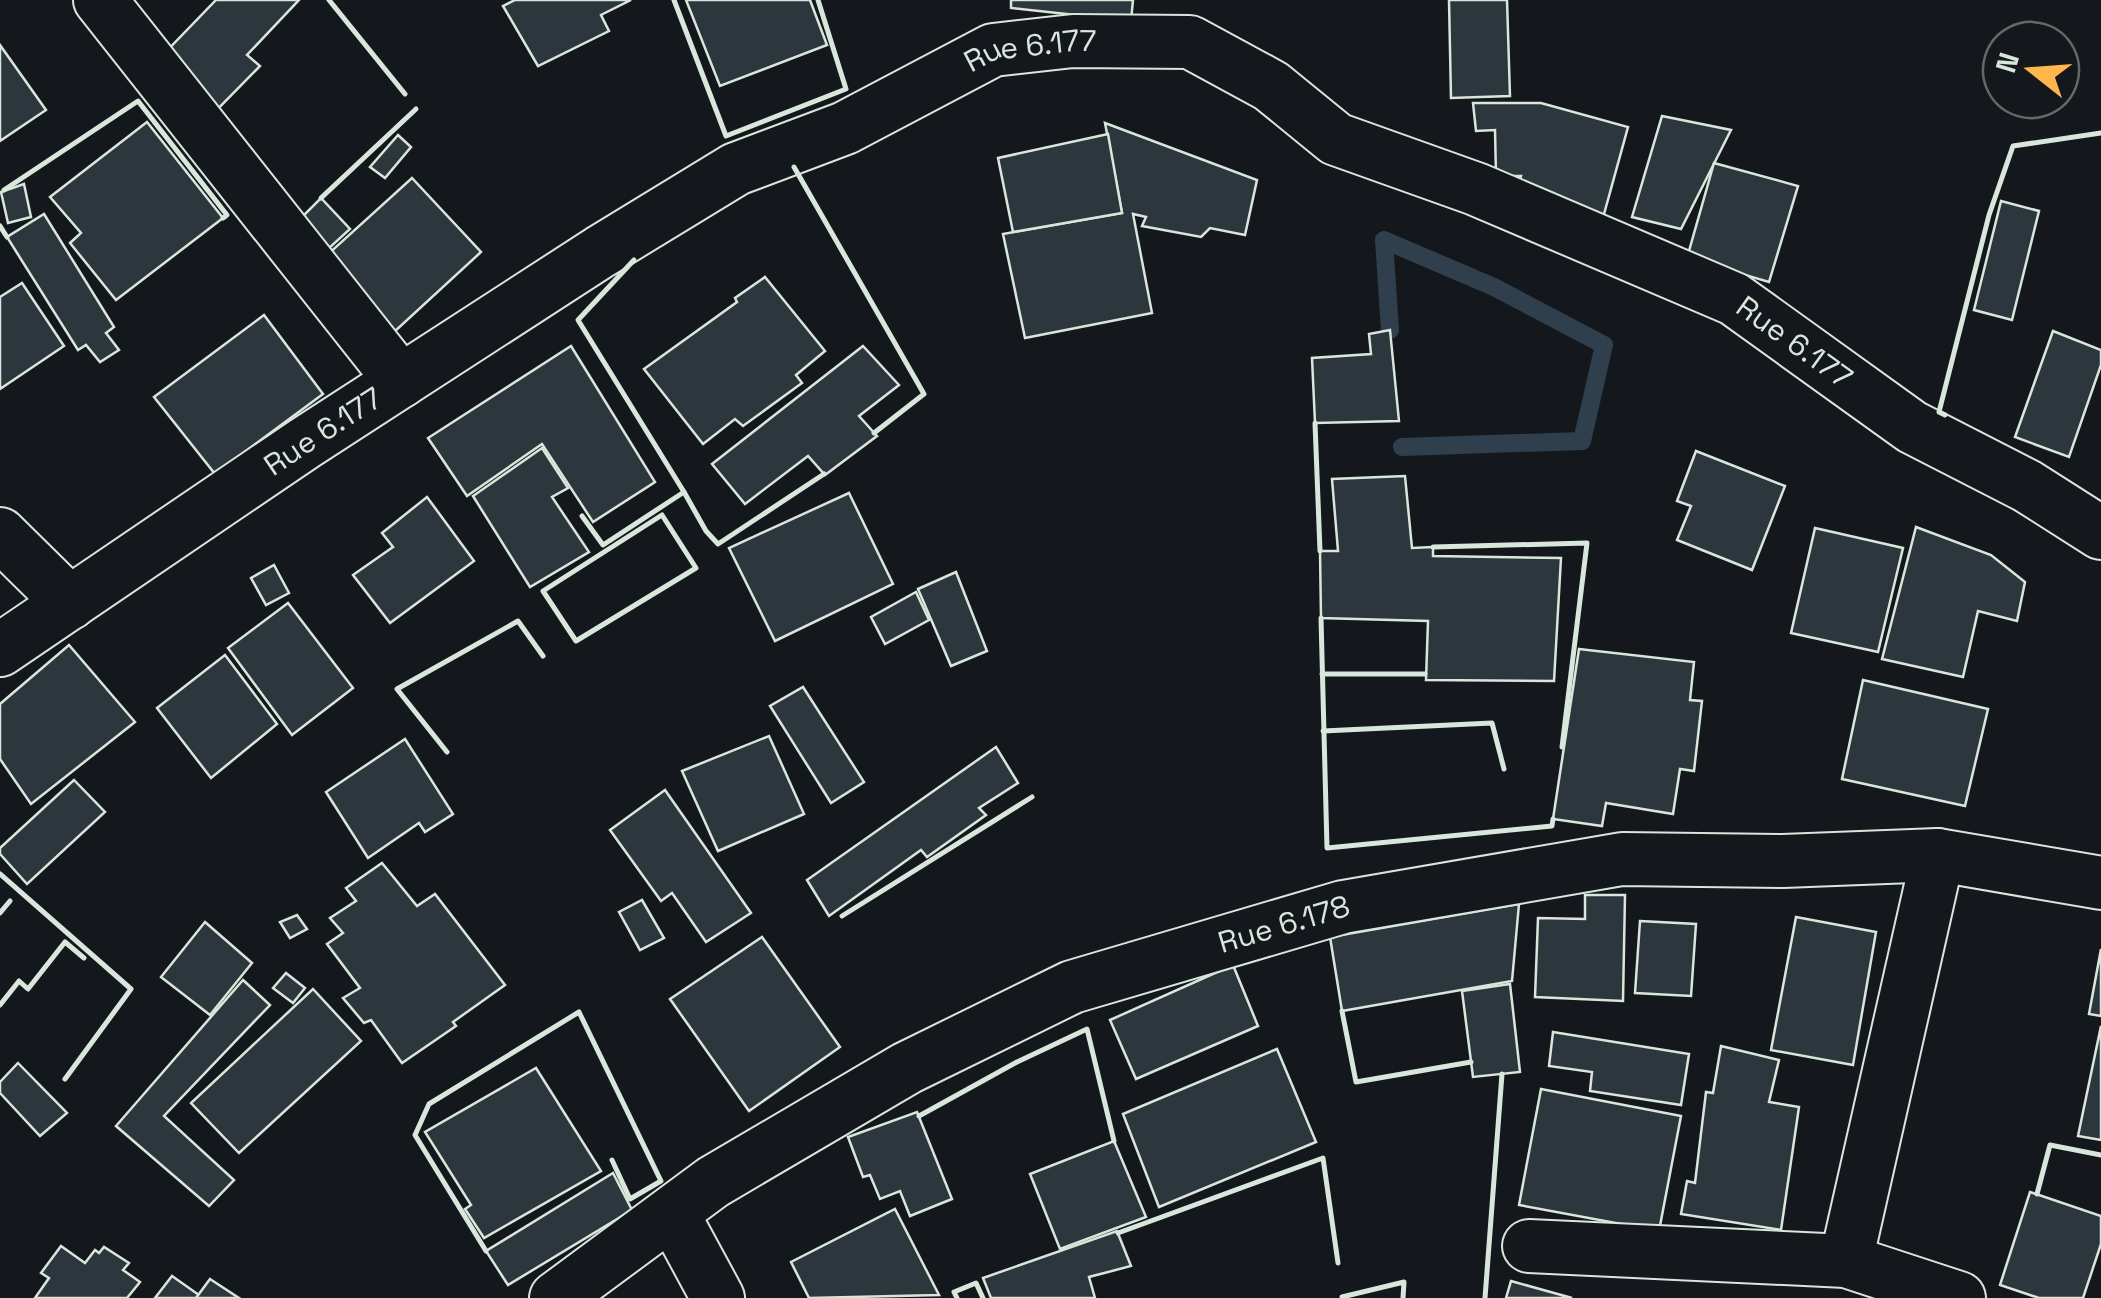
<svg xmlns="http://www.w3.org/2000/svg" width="2101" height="1298" font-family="'Space Grotesk',sans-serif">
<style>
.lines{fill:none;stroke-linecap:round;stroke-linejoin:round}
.stream{stroke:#2f3f4d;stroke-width:18}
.building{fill:#2c363c;stroke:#d8e6dc;stroke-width:2.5}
.street-casing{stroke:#d8e6dc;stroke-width:56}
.street{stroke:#14181c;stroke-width:52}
.wall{stroke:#d8e6dc;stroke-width:5}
.labels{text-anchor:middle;stroke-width:8;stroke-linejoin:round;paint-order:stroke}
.street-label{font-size:30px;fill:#d8e6dc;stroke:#14181c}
</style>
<rect width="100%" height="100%" fill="#14181c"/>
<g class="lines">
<polyline class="stream" points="1390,330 1384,240 1494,287 1604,345 1582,441 1402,447"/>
</g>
<g class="building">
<polygon points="216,0 299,0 247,55 260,66 209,118 158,60"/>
<polygon points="515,0 631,0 601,15 609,31 538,66 503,6"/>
<polygon points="686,0 810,0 827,45 720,86"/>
<polygon points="1011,0 1133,0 1131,21 1011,8"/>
<polygon points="1449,0 1507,0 1510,96 1451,98"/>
<polygon points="0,45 46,110 0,141"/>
<polygon points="1473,103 1541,103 1628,127 1601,225 1514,202 1521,176 1496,176 1495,130 1476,131"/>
<polygon points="1662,116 1731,130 1681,229 1632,217"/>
<polygon points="147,122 223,218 116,300 70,243 81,233 50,197"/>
<polygon points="1105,123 1257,180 1245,235 1210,228 1201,237 1142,226 1146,217 1133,214 1152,313 1025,338 1003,234 1122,213"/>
<polygon points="1108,134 1122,213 1013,232 998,158"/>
<polygon points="398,135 411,147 385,178 370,167"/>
<polygon points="1714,163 1798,186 1769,282 1687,258"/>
<polygon points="412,178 481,252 393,333 326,256"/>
<polygon points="24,184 31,217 8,223 1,192"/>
<polygon points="321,198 350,229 316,260 290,229"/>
<polygon points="2001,201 2039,211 2012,320 1974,310"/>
<polygon points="44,214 114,327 106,333 119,350 100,362 86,345 78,350 7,237"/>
<polygon points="765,277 825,351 796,375 802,383 743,426 735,419 703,444 644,369 737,302 735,298"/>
<polygon points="22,283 64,346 0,389 0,297"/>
<polygon points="264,315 323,394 215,474 154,397"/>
<polygon points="1390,330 1399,421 1315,423 1312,358 1371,354 1369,334"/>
<polygon points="2053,331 2101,350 2101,365 2069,457 2015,437"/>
<polygon points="571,346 655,482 593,522 542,444 467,496 428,438"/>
<polygon points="863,346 899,385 859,416 877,436 825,475 808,456 745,504 712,464"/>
<polygon points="542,448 568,488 552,497 589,552 530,587 473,496"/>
<polygon points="1696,451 1785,486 1752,570 1677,540 1691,506 1677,501"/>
<polygon points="1405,476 1412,548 1433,547 1433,556 1561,558 1554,681 1426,680 1428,621 1321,618 1320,551 1338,551 1332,479"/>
<polygon points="849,493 893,584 775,641 729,548"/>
<polygon points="427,497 474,561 390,623 353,575 393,547 382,533"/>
<polygon points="1916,527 1991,555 2025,582 2017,621 1978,611 1963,677 1882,659"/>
<polygon points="1815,528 1903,548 1878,652 1791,633"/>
<polygon points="274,565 289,593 266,605 251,578"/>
<polygon points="956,572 987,651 951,666 918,589"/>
<polygon points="916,592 929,620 885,644 871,617"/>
<polygon points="288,603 353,688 292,735 228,648"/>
<polygon points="69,645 135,722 31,804 0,759 0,704"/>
<polygon points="1579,649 1694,662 1690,700 1702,701 1694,771 1680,769 1673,814 1606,803 1602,826 1553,819"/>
<polygon points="225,655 277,724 211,778 157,708"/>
<polygon points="1863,680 1988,709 1965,806 1842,779"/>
<polygon points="803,687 864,782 831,803 770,706"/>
<polygon points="769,736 804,814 718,851 682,771"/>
<polygon points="405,739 453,814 425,832 419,823 368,858 326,792"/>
<polygon points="996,747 1018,783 979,808 986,815 927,857 921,850 829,916 807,880"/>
<polygon points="74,780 105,812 27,884 0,854 0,848"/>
<polygon points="665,790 751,913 706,942 672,893 661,901 610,830"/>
<polygon points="382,863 417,906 435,894 505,985 453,1022 456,1026 402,1063 371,1020 364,1023 343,998 360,988 327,944 343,933 330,918 356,901 346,888"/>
<polygon points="1585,895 1625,895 1623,1001 1535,997 1538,918 1585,919"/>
<polygon points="642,900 664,938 640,950 619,912"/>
<polygon points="1519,904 1512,981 1342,1011 1330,937"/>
<polygon points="297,915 307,929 290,938 280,922"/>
<polygon points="1796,917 1876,932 1853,1065 1771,1050"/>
<polygon points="1640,921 1696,924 1691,996 1635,993"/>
<polygon points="205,922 252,963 210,1015 161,977"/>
<polygon points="762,937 840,1047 749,1111 670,999"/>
<polygon points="2101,949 2101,1016 2089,1014"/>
<polygon points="1233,965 1258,1026 1136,1079 1110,1020"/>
<polygon points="286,973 305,988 293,1003 273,988"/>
<polygon points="243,980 270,1005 164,1116 234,1180 209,1206 116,1126"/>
<polygon points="1510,984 1520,1072 1473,1077 1462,991"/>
<polygon points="313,989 361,1041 239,1153 191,1103"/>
<polygon points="2101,1026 2101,1140 2078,1136"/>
<polygon points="1553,1032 1689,1054 1681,1105 1590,1091 1592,1072 1549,1066"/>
<polygon points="1721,1046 1779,1060 1769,1102 1799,1107 1781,1230 1681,1214 1687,1181 1695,1183 1706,1092 1713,1093"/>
<polygon points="1277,1049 1316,1142 1159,1207 1123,1114"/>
<polygon points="18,1063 67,1113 40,1136 0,1093 0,1082"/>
<polygon points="536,1068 601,1171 484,1238 465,1209 471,1205 425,1132"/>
<polygon points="1541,1089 1681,1116 1659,1231 1519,1205"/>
<polygon points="917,1112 952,1199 910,1216 900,1191 880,1199 870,1175 863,1177 848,1137"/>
<polygon points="1114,1141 1146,1217 1060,1249 1030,1174"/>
<polygon points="613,1173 632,1210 508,1285 486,1251"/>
<polygon points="2030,1192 2101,1216 2101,1244 2083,1298 2039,1298 2000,1285"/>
<polygon points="895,1209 939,1295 809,1298 791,1262"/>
<polygon points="1117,1231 1131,1266 1089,1277 1095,1298 991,1298 983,1278"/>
<polygon points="61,1246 85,1263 95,1250 99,1253 104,1247 129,1263 123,1270 140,1282 127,1298 35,1298 49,1278 41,1273"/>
<polygon points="172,1276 199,1295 197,1298 155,1298"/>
<polygon points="210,1279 239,1298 196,1298"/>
<polygon points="1511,1281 1572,1298 1506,1298"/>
</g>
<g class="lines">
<defs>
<g id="street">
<polyline points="100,0 401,381"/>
<polyline points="0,534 70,603"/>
<path id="s1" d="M0 650 305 443 600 252 736 169 845 128 993 50 1073 41 1190 42 1271 86 1336 139 1476 189 1734 299 1912 427 2027 486 2101 533"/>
<polyline points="672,1213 718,1298"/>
<polyline points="1529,1246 1846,1261 1959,1298"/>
<polyline points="1846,1261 1938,855"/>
<path id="s2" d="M556 1298 713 1182 907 1068 1072 987 1343 907 1622 859 1783 861 1938 855 2101 883"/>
</g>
</defs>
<use href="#street" class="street-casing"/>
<use href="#street" class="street"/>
<g class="wall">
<polyline points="329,0 405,94"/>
<polyline points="674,0 726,136 846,89 818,0"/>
<polyline points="794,167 924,394 874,433"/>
<polyline points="4,190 138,101 227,215 223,218"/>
<polyline points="321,198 416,109"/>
<polyline points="0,226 7,237"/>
<polyline points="634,260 578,320 684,492"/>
<polyline points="1945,415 1939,412 1989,215 2013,146 2101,133"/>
<polyline points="1315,423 1320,551"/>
<polygon points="662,515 696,568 576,641 543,591"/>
<polyline points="582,516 603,545 684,492 706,531 718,544 824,474"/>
<polyline points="1433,547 1587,543 1562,747"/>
<polyline points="1321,618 1327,848 1552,826 1553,819"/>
<polyline points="1322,674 1425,674"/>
<polyline points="1323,731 1492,723 1504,769"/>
<polyline points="447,752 397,689 518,621 543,656"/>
<polyline points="0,874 131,989 65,1079"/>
<polyline points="0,913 10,901"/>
<polyline points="842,916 1032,797"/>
<polyline points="0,1005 19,981 28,989 65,942 84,958"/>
<polyline points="1342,1011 1356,1082 1471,1062"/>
<polyline points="919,1116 1017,1062 1087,1029 1114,1141"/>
<polyline points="2037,1194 2050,1145 2101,1155"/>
<polyline points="1118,1233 1323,1158 1338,1263"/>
<polyline points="486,1251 415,1135 429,1104 579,1012 661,1181 630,1199 612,1160"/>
<polyline points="1342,1297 1404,1282 1403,1298"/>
<polyline points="957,1298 954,1292 976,1283 983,1298"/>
<polyline points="1485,1298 1502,1074"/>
</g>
</g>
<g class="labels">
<g class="street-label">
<text dy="10" stroke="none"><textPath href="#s1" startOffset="1200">Rue 6.177</textPath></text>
<text dy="10" stroke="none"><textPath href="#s1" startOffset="2040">Rue 6.177</textPath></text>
<text dy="10" stroke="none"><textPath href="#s1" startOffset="390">Rue 6.177</textPath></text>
<text dy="10" stroke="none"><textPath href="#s2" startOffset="825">Rue 6.178</textPath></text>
</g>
</g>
<g transform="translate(2031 70) rotate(287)"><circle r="48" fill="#14181c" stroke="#626a69" stroke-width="2.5"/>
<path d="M0-8L18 38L0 25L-18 38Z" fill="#ffb74d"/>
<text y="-15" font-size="28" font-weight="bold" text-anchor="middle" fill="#d8e6dc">N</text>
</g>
</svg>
